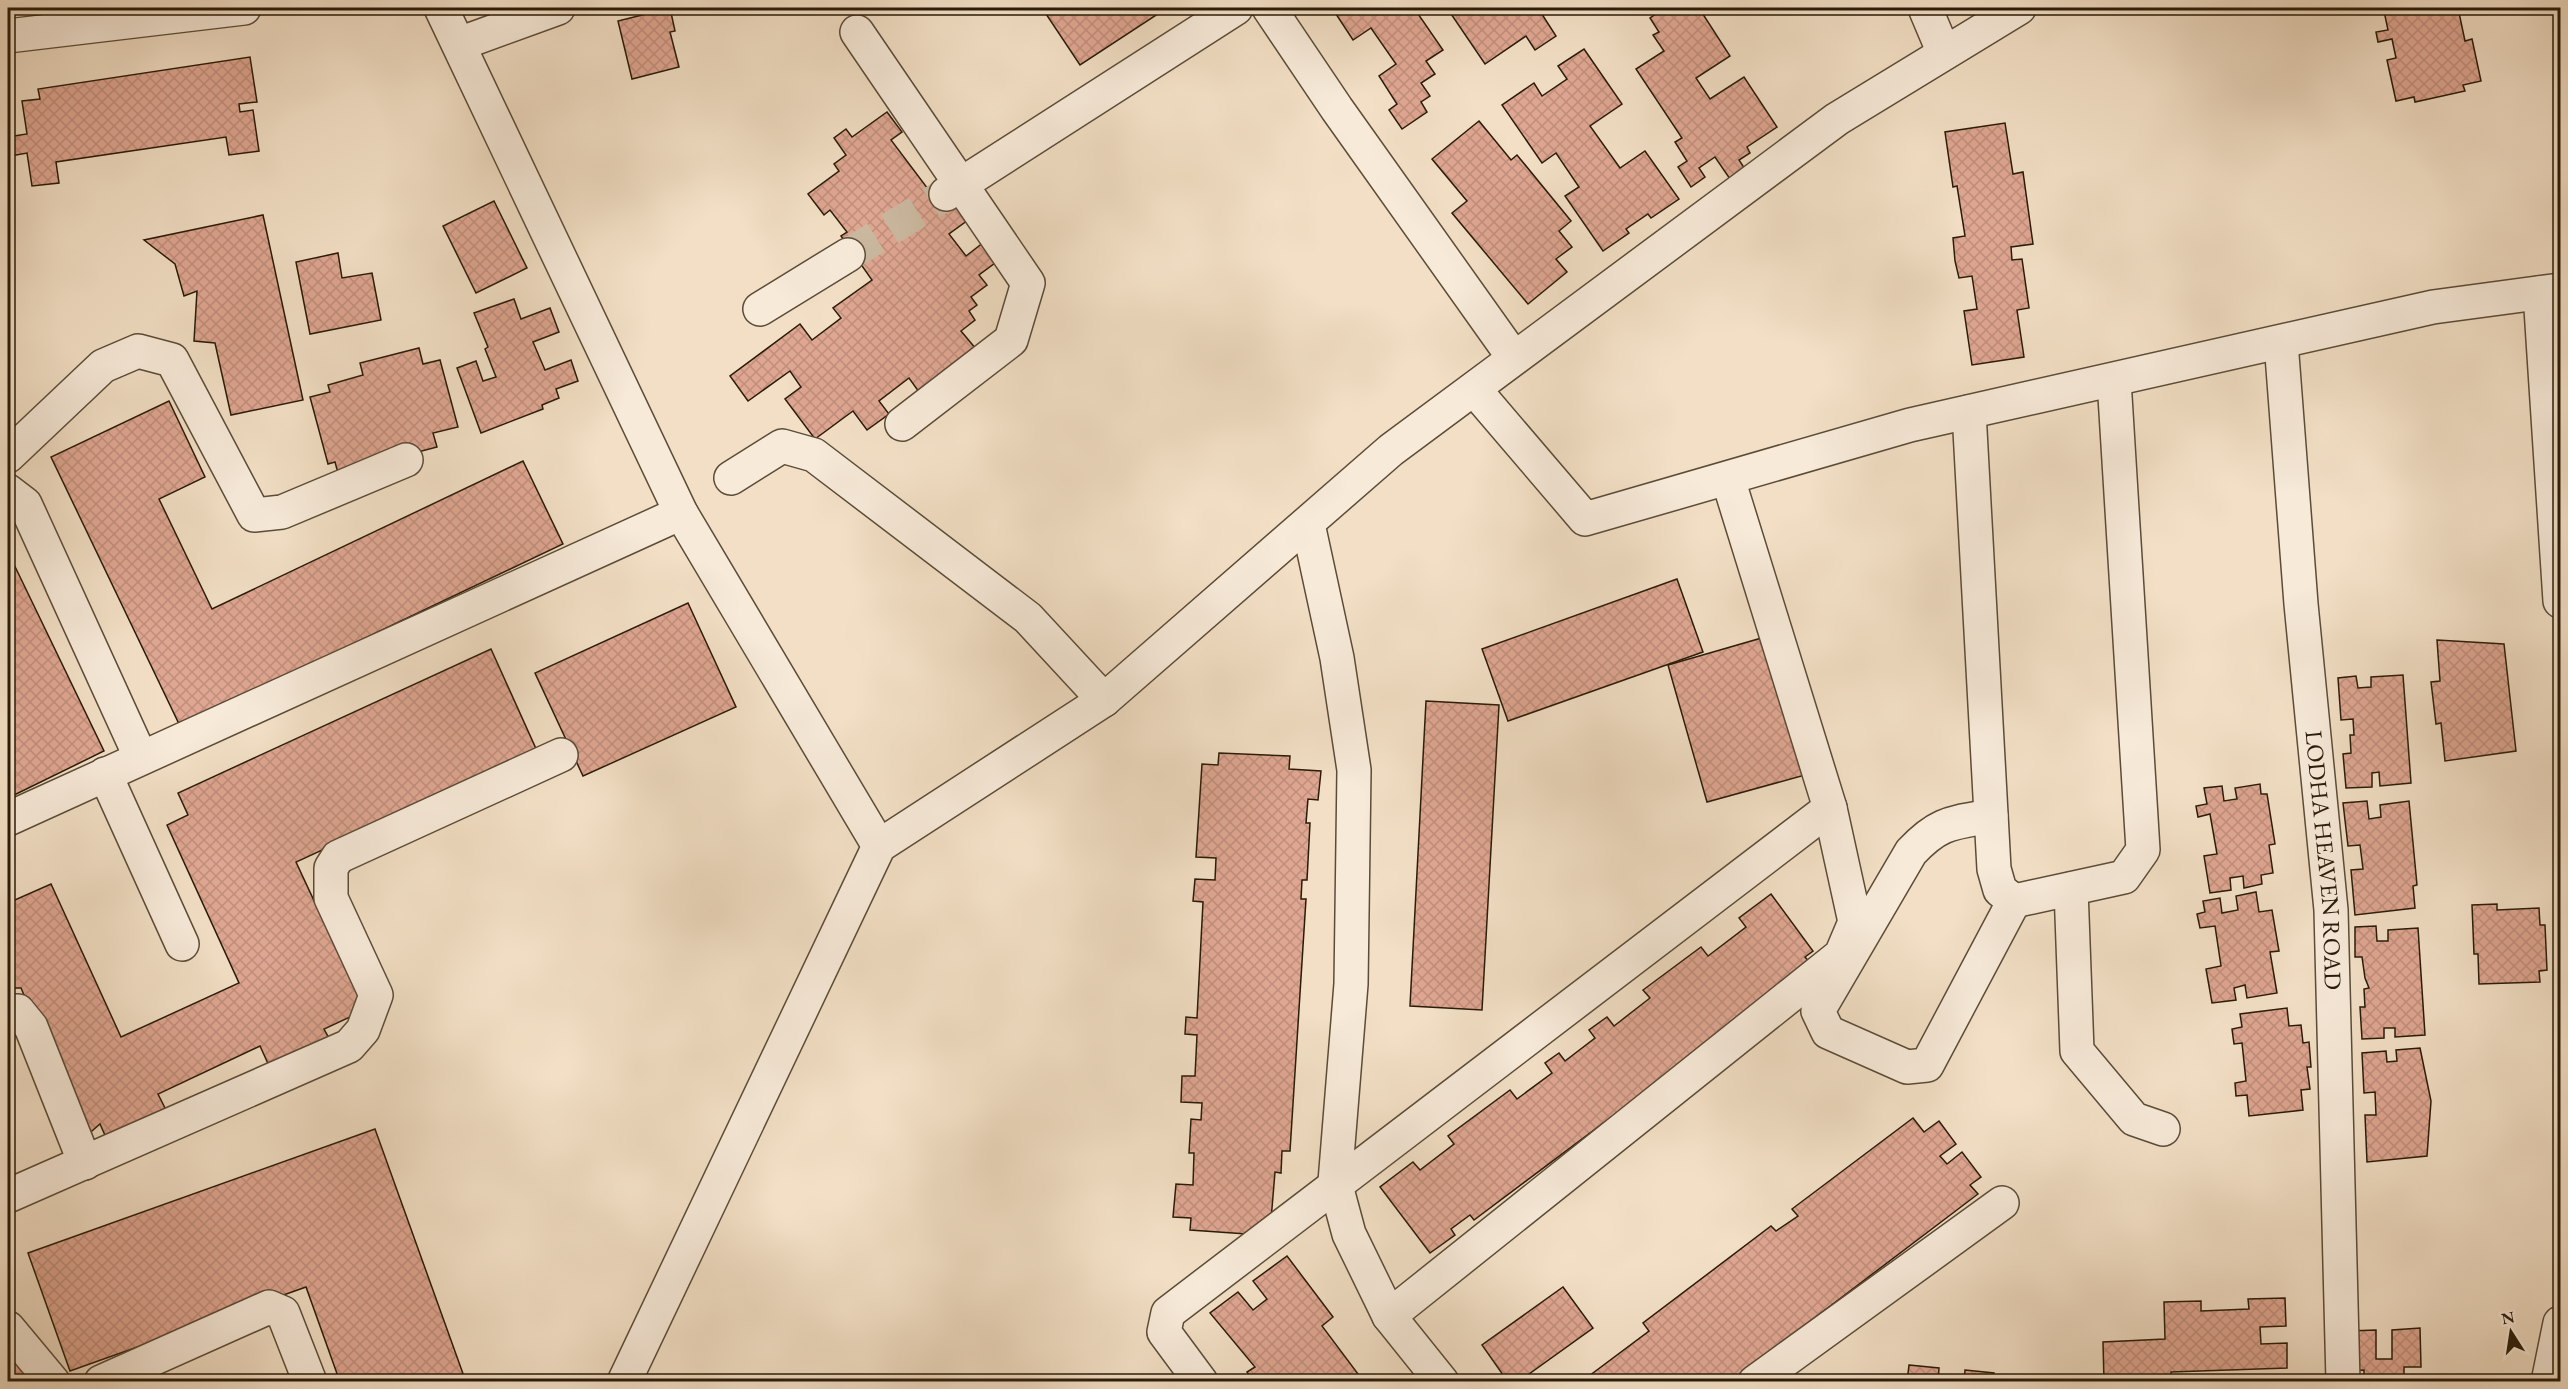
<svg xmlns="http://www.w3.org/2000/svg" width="2568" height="1389" font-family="'EB Garamond',serif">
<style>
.building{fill:url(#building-cross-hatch);stroke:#291b09;stroke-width:1.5}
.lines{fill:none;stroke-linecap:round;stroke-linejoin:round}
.street-tunnel{stroke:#cab89f;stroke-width:33;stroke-dasharray:33 16;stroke-linecap:butt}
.street-casing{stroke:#5b4c38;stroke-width:36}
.street{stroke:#f7ead9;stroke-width:33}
.labels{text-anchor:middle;stroke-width:6;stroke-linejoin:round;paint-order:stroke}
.street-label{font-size:24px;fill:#291b09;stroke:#f7ead9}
</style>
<defs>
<pattern id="building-cross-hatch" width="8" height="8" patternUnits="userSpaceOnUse" patternTransform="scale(1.5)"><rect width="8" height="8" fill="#dfa691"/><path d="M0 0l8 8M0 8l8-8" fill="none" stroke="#bf8e7c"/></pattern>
</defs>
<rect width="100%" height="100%" fill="#f2dfc5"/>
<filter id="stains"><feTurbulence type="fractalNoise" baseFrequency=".00333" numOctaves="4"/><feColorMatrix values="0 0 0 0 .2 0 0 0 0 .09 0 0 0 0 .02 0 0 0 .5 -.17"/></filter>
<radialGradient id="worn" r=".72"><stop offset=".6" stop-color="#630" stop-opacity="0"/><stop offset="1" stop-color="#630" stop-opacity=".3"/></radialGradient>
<g class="building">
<polygon points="670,8 675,31 670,32 679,67 632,79 618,21"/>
<polygon points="1055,8 1167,8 1080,65 1046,14"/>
<polygon points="1332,8 1414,8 1443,50 1426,61 1435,74 1421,83 1430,96 1421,102 1427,112 1402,129 1389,110 1397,104 1379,76 1396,64 1371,28 1353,40"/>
<polygon points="1447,8 1538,8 1556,36 1535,50 1526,36 1485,64"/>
<polygon points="1665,8 1699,8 1730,56 1696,78 1710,99 1744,77 1777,127 1747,147 1750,153 1739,160 1745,169 1730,179 1715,157 1699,168 1705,177 1691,187 1678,167 1687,161 1675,142 1682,138 1636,69 1664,51 1653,35 1659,32 1650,18"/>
<polygon points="2371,8 2458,8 2465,41 2472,39 2481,81 2463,85 2465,91 2415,102 2414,97 2396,101 2387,60 2396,58 2392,39 2378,42 2376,32 2388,30 2384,11 2372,13"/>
<polygon points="1584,49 1622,104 1590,126 1620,168 1645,151 1679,199 1651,218 1648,214 1626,229 1629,233 1603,251 1565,196 1579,187 1556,153 1542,163 1502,105 1534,83 1542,96 1567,79 1558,66"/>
<polygon points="250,57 257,102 239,104 240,112 253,110 259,151 229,155 226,137 56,162 59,183 32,186 27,153 10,156 8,137 27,134 22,101 40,99 38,89"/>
<polygon points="887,112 902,132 891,140 943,209 954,201 968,220 949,234 966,256 984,242 999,260 979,275 987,285 971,297 977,305 969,311 975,320 961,331 976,349 919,392 909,378 879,401 889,414 867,430 853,411 815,439 785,399 801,387 790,371 748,401 730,376 800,324 812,340 841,318 833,308 872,280 841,236 847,232 830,210 824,215 808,194 839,171 834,164 846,155 834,138 846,129 852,137"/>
<polygon points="1479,121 1511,160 1517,155 1571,221 1559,231 1572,247 1556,259 1567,272 1528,304 1452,213 1467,201 1432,159"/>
<polygon points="2005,123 2013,174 2023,172 2033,244 2011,247 2012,260 2022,259 2029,308 2017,310 2024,357 1972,365 1964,311 1977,309 1972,276 1959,278 1955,261 1953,238 1965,236 1957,186 1953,187 1945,132"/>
<polygon points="494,201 527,268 476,293 443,226"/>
<polygon points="263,215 303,400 231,415 215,343 194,341 197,291 184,296 175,264 144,240"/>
<polygon points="338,253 342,278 372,273 381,320 310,334 296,262"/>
<polygon points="514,299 521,319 550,308 559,332 533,342 545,370 571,360 578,381 556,389 559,398 542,405 543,409 481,433 457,368 476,361 483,381 496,377 485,349 488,347 474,313"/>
<polygon points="419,348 423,364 440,360 458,427 433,433 437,447 338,473 335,462 328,464 310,397 330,392 328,385 363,375 360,363"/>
<polygon points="169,401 205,477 159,499 212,609 523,461 563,544 180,726 51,457"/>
<polygon points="8,552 104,751 8,798"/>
<polygon points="1677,579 1703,652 1508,721 1482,649"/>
<polygon points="688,603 736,707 583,776 535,673"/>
<polygon points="1765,637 1805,775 1707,802 1668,665"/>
<polygon points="2437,640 2504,644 2516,751 2445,761 2441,723 2436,724 2431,682 2440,681"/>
<polygon points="491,649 537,751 296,862 365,1010 324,1029 330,1040 270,1068 260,1046 158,1094 168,1114 108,1142 100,1124 85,1137 21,988 8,988 8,903 51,884 121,1037 239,983 167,825 188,815 178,793"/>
<polygon points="2403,675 2411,783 2380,786 2379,772 2372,773 2372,787 2346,788 2343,754 2351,753 2350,735 2354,735 2353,719 2341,720 2338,678 2356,676 2358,688 2371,687 2371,677"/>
<polygon points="1426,701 1499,705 1482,1010 1410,1006"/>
<polygon points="1219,753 1290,756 1289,769 1321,771 1318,800 1308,799 1306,823 1310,823 1307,880 1302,880 1301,899 1306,899 1290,1151 1282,1151 1281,1173 1275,1172 1271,1220 1262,1220 1261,1235 1190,1230 1191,1218 1173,1217 1176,1184 1193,1185 1194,1153 1189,1153 1191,1119 1201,1120 1202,1103 1181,1102 1182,1076 1195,1076 1197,1035 1185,1034 1186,1017 1197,1018 1203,902 1193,901 1195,879 1215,880 1216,858 1196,857 1202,764 1218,765"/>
<polygon points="2260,784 2261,794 2267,794 2275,844 2269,845 2273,873 2261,875 2262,884 2244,888 2243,876 2230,878 2231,890 2210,893 2204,856 2217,854 2210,814 2198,817 2196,806 2207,804 2204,788 2222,786 2224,801 2237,799 2235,788"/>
<polygon points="2367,801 2369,819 2381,817 2380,805 2409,801 2417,885 2413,886 2415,908 2355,915 2351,870 2363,869 2360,845 2348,846 2343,803"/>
<polygon points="2256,892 2259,912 2272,910 2279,951 2270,952 2277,993 2247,998 2245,985 2234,988 2236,1000 2212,1003 2206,969 2221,966 2215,926 2200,928 2197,914 2205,912 2203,901 2220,898 2222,913 2238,910 2236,896"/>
<polygon points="1771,894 1813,951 1805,957 1813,966 1474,1220 1470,1215 1451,1229 1455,1235 1430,1253 1380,1187 1413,1162 1420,1170 1454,1144 1448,1136 1510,1090 1517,1099 1552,1073 1545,1063 1559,1053 1565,1061 1595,1038 1589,1030 1607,1017 1614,1026 1650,998 1643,990 1701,947 1708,956 1746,927 1739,918"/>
<polygon points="2497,904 2497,910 2539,908 2540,925 2545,925 2547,970 2539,971 2540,982 2479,984 2478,954 2474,954 2472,905"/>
<polygon points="2376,926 2377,941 2388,941 2388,930 2418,928 2425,1035 2395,1037 2395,1028 2384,1028 2384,1038 2362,1039 2360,1007 2365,1007 2364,989 2369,988 2365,978 2362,957 2355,957 2355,927"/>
<polygon points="2287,1008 2289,1026 2301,1025 2303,1043 2309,1042 2311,1067 2307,1067 2310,1089 2301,1090 2303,1110 2249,1116 2247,1095 2236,1096 2235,1083 2246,1081 2242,1043 2234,1044 2232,1029 2242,1027 2240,1014"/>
<polygon points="2420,1048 2431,1101 2427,1156 2367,1162 2365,1115 2376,1115 2375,1092 2364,1093 2362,1053 2386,1051 2387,1062 2397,1061 2396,1050"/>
<polygon points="1913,1118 1924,1132 1939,1121 1956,1144 1940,1156 1947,1164 1962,1152 1981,1177 1970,1185 1978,1194 1730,1382 1581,1382 1649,1331 1643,1323 1771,1226 1776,1231 1798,1216 1792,1209"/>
<polygon points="375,1129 466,1382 340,1382 306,1287 70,1371 28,1253"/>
<polygon points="1287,1256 1333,1317 1322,1326 1364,1382 1254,1382 1247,1372 1255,1367 1210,1313 1238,1292 1253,1310 1267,1299 1253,1281"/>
<polygon points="1563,1287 1593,1328 1518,1382 1508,1382 1482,1345"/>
<polygon points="2285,1298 2286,1326 2260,1327 2261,1344 2287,1343 2287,1368 2171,1372 2171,1382 2104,1382 2103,1342 2165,1339 2164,1302 2201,1301 2201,1311 2249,1309 2248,1299"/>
<polygon points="2420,1328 2421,1367 2404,1367 2404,1382 2364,1382 2364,1370 2349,1371 2348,1331 2376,1330 2376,1359 2392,1359 2392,1330"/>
<polygon points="8,1346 37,1382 8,1382"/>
<polygon points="1909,1365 1939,1368 1938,1382 1907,1382"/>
<polygon points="1965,1370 1994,1373 1993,1382 1964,1382"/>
</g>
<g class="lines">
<polyline class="street-tunnel" points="848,255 946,194"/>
<defs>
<g id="street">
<polyline points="441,8 681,513 879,846"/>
<polyline points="1269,8 1337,109 1514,358"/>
<polyline points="1925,8 1944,53"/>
<polyline points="857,32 1028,283 1011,340 902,424"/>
<polyline points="8,36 244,8"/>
<polyline points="459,44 558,8"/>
<polyline points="946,194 1236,8"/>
<polyline points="2540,293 2560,601"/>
<polyline points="760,309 848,255"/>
<path id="s1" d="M2281 342 2301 604 2331 910 2343 1382"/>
<polyline points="1474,389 1585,519 1910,425 2433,307 2560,290"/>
<polyline points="1969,412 1994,869 2000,890 2014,901 2124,877 2143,850 2114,380"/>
<polyline points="8,456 103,366 138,351 172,360 254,515 282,512 406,460"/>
<polyline points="731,478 782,446 814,455 1028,618 1104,700"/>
<polyline points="8,491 25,504 141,758"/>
<polyline points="1308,524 1337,658 1354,770 1351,984 1335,1182 1349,1234 1389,1316 1442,1382"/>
<polyline points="105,774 182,944"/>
<path d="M1991 816C1952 823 1939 822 1911 852L1818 1011 1828 1032 1907 1067 1927 1065 2014 901"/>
<polyline points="8,819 681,513"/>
<polyline points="2071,889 2077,1051 2134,1119 2163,1129"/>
<polyline points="8,1012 18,1011 31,1027 85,1163"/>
<polyline points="8,1196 349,1046 363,1030 376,995 331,898 331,868 338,857 561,755"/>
<polyline points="1389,1316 1841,955 1855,922 1830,808 1728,479"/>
<polyline points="8,1328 53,1382"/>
<polyline points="101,1382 269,1307 283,1313 310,1382"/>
<polyline points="624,1382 879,846 1104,700 1391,450 1837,119 2019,8"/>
<polyline points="1201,1382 1164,1332 1168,1313 1830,808"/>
<polyline points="1755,1382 2002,1203"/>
<polyline points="2548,1382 2560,1323"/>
</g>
</defs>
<use href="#street" class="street-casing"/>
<use href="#street" class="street"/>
</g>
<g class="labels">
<g class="street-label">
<text dy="8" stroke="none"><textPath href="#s1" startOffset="520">LODHA HEAVEN ROAD</textPath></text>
</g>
</g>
<rect width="2568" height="1389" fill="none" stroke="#f2dfc5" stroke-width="30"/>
<rect x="9" y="9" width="2550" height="1371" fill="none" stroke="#291b09" stroke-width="3"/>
<rect x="15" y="15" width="2538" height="1359" fill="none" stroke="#291b09" stroke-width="1.5"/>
<g transform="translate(2511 1332) rotate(348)" stroke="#f7ead9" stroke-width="4.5" paint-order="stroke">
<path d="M0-4.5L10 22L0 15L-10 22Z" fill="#291b09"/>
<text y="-9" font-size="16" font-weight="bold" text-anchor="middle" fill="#291b09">N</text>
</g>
<rect width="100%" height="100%" filter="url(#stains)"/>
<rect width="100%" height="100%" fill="url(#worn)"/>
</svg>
